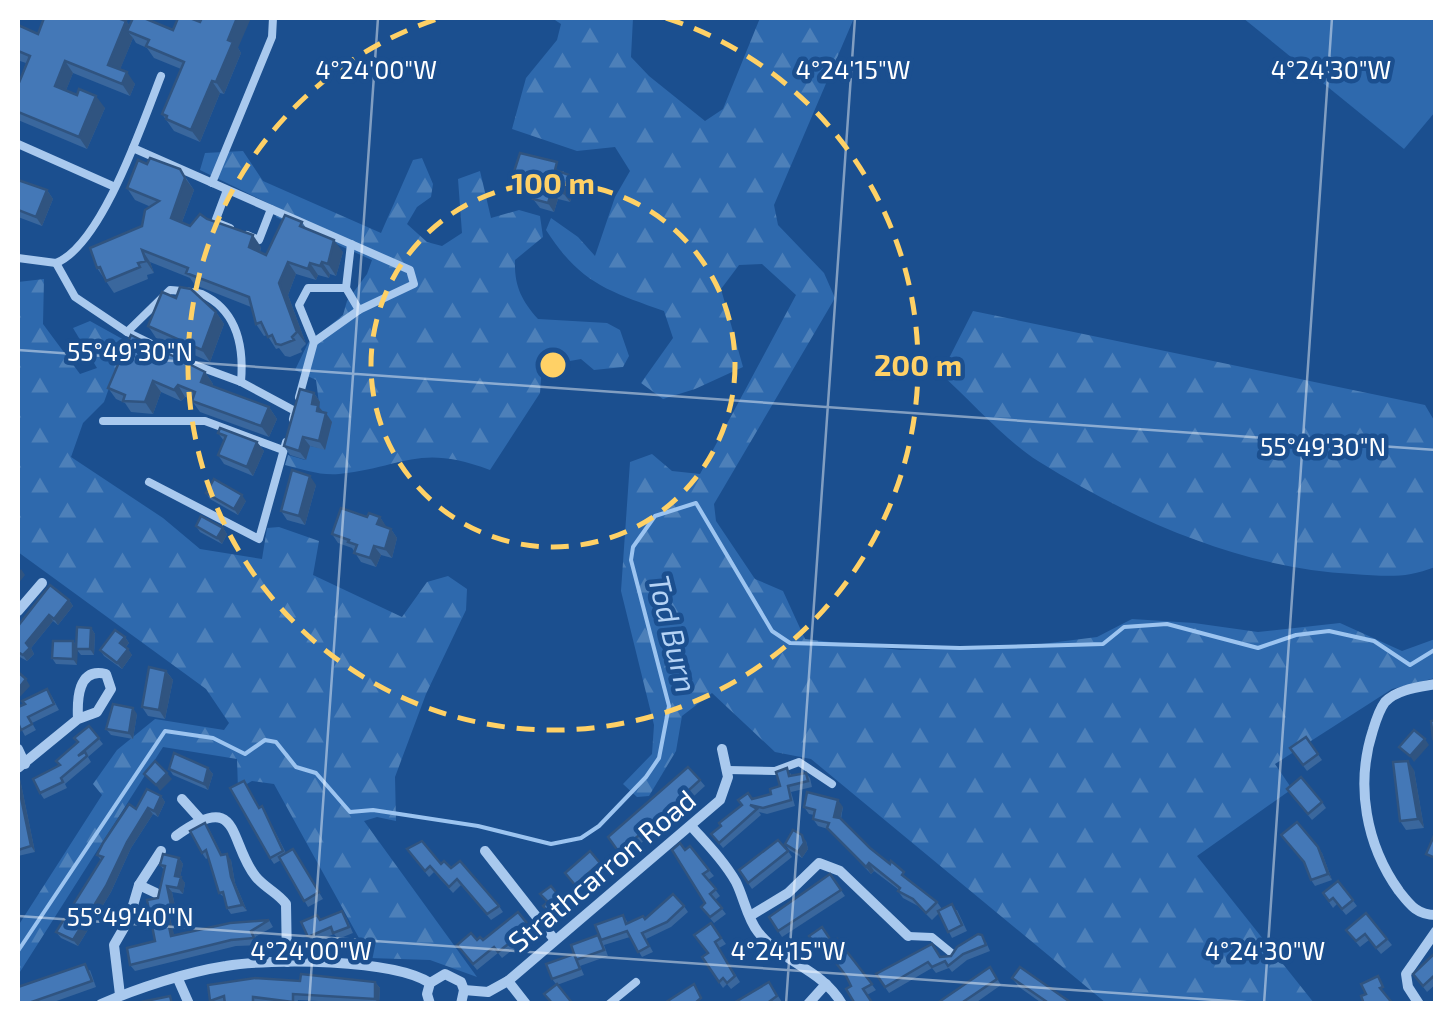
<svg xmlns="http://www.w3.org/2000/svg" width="1453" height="1021" font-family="'Exo 2',sans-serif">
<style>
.green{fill:#2e69ad}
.forest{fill:url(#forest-firs)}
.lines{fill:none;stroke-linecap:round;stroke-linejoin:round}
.stream{stroke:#9cc4f0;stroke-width:4}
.service{stroke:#a9c9ee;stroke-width:8}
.minor{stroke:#a9c9ee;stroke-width:10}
.wall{fill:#3a679d}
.shaded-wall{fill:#305480}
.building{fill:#4478b7;stroke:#305480;stroke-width:2.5}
.ticks{fill:none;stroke:#fff;stroke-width:2.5;stroke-opacity:0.45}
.ring{fill:none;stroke:#ffd166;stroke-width:5;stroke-dasharray:18 12}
.labels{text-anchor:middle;stroke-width:9;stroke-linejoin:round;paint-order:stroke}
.street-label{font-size:28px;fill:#fff;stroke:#1b4f8f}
.water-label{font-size:30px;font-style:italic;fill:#b5d3f5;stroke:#1b4f8f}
.ticks-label{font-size:25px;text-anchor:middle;fill:#fff;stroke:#1b4f8f;stroke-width:9;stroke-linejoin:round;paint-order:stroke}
.centre{fill:#ffd166;stroke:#1b4f8f;stroke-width:5}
.ring-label{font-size:30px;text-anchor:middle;font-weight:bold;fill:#ffd166;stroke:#1b4f8f;stroke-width:9;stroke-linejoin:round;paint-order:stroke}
</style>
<defs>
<pattern id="forest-firs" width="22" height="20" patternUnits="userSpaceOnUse" patternTransform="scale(2.5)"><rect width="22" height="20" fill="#2e69ad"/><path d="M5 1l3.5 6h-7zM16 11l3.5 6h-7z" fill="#4d80b9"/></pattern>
</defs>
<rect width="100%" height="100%" fill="#1b4f8f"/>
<polygon class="green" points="1243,18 1435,18 1435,112 1404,149"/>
<g class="forest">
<path d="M552 18 575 20 582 18H633L631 57 649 76 705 121 723 109 760 18H854L774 205 778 225 824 273 835 298 714 504 716 521 755 579 783 591 805 639 900 650 1011 648 1097 637 1132 619 1194 623 1258 632 1340 623 1402 651 1435 639V678L1392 689 1275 764 1292 789 1197 856 1314 1003H1106L811 759 775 752 712 693 682 716 676 751 649 796 637 797 623 784 652 754 654 725 621 591 630 462 652 454 672 471 700 474 796 295 762 264 739 265 721 289 743 367 695 389 663 399 641 383 673 338 664 311C608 291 580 283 546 230L551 218 578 237 595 256 615 197 630 171 615 147 577 151 512 129 526 78 557 40 561 24Z"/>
<path d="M243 151 263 181 381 233 413 160 422 158 433 184 431 197 417 207 407 224 427 242 442 246 462 233 458 179 480 171 491 218 519 210 540 216 543 237 515 260C514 285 521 300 538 319L607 323 620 330 629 356 623 367 594 370 581 359 542 366 540 393 490 470C419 443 404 467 339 474 321 476 302 469 285 465L288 455 305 460 310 446 325 449 316 380 295 370 308 343 343 315 347 301 367 274 372 260 276 217 278 208 200 170 205 153Z"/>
<polygon points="44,279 43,324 80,374 97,368 73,328 90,321 126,341 104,402 83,423 71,457 163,518 200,549 262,559 267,528 279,527 319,541 313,575 402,617 427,582 448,576 467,589 466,610 426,694 395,777 396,821 377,817 364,821 477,977 430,960 370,958 274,784 252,781 238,789 237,759 163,747 18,975 18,926 102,795 93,784 117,750 155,719 224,730 229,723 206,689 18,552 18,282"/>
<path d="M973 311 1425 405 1435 422V567C1405 579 1385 576 1353 574 1241 568 1132 520 1038 461 1006 441 970 400 941 374Z"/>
</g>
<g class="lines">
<polyline class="stream" points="18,951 165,731 213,738 245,754 265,740 276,742 296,767 316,773 350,812 373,810 478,826 551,844 581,838 599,826 646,777 659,758 669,706 631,560 633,547 655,516 696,503 772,631 790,643 960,648 1103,644 1124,627 1167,624 1258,648 1296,635 1329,631 1374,641 1410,665 1436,649"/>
<g class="service">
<polyline points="18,144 115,187"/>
<polyline points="133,148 410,270 414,284 359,310 314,342 299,397"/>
<polyline points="212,183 272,37 273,18"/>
<polyline points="227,190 215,222 230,228"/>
<polyline points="247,235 259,240 271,209"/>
<polyline points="351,244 346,288 359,310"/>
<polyline points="18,258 56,263 75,297 127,332 195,365 241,382 295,411 293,419"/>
<path d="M56 263C102 245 143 122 161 76"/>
<path d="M127 332 170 290C179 291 193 291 202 294 238 311 244 347 241 382"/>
<polyline points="314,342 299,305 308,288 346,288"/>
<polyline points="103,421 205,421 283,450"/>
<polyline points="149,482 259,539 286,442"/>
<polyline points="728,770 775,771 799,762 832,784"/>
<polyline points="908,936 932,937 954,955"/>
<polyline points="609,1004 636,982"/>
</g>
<g class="minor">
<polyline points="18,611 42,583"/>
<path d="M1436 684C1420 687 1397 689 1385 702 1379 710 1376 720 1373 730 1355 785 1366 845 1399 891 1410 905 1417 915 1436 915"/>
<polyline points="18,749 25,764"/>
<path d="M18 768 78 719 97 712 111 689 106 674C78 667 77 699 78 719"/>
<polyline points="182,799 200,819"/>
<path d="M691 826C707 844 724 861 736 882 744 898 747 918 758 932 781 962 821 968 842 1004"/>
<path d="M176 836C242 788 228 843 256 877 265 888 278 893 286 904L287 962"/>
<polyline points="485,851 554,939"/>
<polyline points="139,885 156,893"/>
<polyline points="750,916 788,893 819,863 840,871 908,936"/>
<polyline points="178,979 189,1004"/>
<polyline points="508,981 526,1004"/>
<polyline points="464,990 488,992 508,981 720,800 728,777 722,749"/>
<polyline points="120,995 114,945 129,919 139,885 161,851"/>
<path d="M101 1004C138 988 187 972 226 966 271 958 393 959 430 983"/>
<polyline points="430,1004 427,994 430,983 445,974 461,982 464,990 461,1004"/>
<polyline points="808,1004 826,984"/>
<polyline points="1419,1004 1408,987 1406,974 1436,931"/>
</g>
</g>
<g class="wall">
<polygon points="126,21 130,26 173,30 238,48 241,53 224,94 220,93 200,142 174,131 162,114 181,69 154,58 147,48 136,43 133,38 120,69 135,84 130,96 73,73 66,90 105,108 87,149 18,120 18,85 26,63 20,61 18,63 18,25 38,34"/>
<polygon points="147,164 180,169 194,190 182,222 190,226 207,219 261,247 260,252 266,255 302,222 306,228 343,252 336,276 330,274 329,278 318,275 316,280 296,274 288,295 306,344 301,349 302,352 290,357 285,356 279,348 276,349 267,335 264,336 256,324 251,307 195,285 190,278 150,262 154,273 147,275 148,279 114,293 97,268 142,226 151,207 135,200 127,188"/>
<polygon points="564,171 563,173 576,184 570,202 558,199 554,212 540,208 533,199 534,197 517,190 511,181"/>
<polygon points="18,180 47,190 53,199 42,226 18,217"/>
<polygon points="216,312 224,324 210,362 156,338 148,326"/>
<polygon points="115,358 205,372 213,384 212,386 269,407 277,419 269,437 200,412 192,401 192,399 185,397 181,401 161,392 153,414 131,412 125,403 116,399 108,388 118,364"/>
<polygon points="314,393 320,402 319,407 332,422 325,450 310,446 306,460 290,455 284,446"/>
<polygon points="218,433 257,442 264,451 253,476 224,464 218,455 224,441"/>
<polygon points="316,485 305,525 287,520 281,511"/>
<polygon points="206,493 246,501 238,515 210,499"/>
<polygon points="367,517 380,517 386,527 391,529 397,538 392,558 381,555 376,567 361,562 352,548 338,543 332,534"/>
<polygon points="196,526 223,528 227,534 222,544 200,532"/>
<polygon points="69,600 73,606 58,625 53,621 31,648 34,654 27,661 18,656 18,626"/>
<polygon points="91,628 95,634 94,655 81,655 77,650 77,665 56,664 52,658 73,641 77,646"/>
<polygon points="125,637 129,643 126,647 132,655 122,669 104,656 100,650"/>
<polygon points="166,671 173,680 165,719 148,716 142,707"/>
<polygon points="51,695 59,710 32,723 36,730 25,736 18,723"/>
<polygon points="137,714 133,739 111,735 106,729"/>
<polygon points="89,726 103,744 88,757 91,762 65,784 67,788 44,799 40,793"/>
<polygon points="1306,737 1322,760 1307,771 1290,748"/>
<polygon points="208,768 213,774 208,790 173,775 169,769"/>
<polygon points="1414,770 1424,828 1406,830 1400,821"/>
<polygon points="791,773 791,776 806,773 810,778 812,787 791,792 795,806 767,814 759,812 761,815 723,848 711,834 752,799 771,794 780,786"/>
<polygon points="18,776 20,779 35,852 18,856"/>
<polygon points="700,780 705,786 683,806 685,809 623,857 608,837"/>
<polygon points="1291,795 1322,802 1326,808 1312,820"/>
<polygon points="161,796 165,802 158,817 153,814 131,848 111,892 78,946 61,938 56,932 101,860 97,855 136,809"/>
<polygon points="262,806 286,853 293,849 323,899 308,907 281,860 274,864 270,858 260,807"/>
<polygon points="804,807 843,807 841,819 870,848 937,902 942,909 957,910 967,931 952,938 939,913 932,920 918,906 903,898 898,891 899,890 874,871 871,874 828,829 818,826 813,819 814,815 809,814"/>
<polygon points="209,829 222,855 231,860 235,883 247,911 231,914 227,908 225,898 219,893 209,857 206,859 202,853"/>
<polygon points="806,841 808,849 802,858 789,850 785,844"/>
<polygon points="1318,847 1322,853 1332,880 1315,886 1311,880"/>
<polygon points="407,849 451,868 499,906 503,912 491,920 461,885 453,893 434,872 429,877"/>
<polygon points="685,850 709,870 714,876 708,880 720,896 715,900 726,914 714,923 701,907 705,903"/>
<polygon points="590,851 604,869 579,891 565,873"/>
<polygon points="788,851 792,857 752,889 739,870"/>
<polygon points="179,858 183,864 180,877 185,883 183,894 172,892 176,911 169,913 174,936 269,920 273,927 255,937 259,945 236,946 135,971 130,965 155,941 158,898 164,870 160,865"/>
<polygon points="830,874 845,896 782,937 769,917"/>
<polygon points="1338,881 1357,906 1346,915 1337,904 1333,908 1323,893"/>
<polygon points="551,886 568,908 554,920 543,906 547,903 540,894"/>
<polygon points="684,906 688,912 671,927 646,939 653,952 642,957 630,937 604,945 608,956 580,966 584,975 557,985 573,1004 552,1004 544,994 556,984 552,979 574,954 623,915 628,923 645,919"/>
<polygon points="518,912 534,933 502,958 498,953 477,970 457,945 477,940 483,940"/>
<polygon points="1366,913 1392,945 1381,954 1369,940 1360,947 1346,930"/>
<polygon points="317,915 321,919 346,917 353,933 338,939 334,934 312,943 308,937"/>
<polygon points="711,923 726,944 719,948 740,982 731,989 727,984 723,988 702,957 707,953"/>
<polygon points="809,936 832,942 837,939 876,990 867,995 847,978 827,952 822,955"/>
<polygon points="986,942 990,951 967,960 952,972 949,968 936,973 932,968 889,993 876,974 941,957 951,956"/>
<polygon points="1436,952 1436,984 1427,992 1413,974"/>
<polygon points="990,967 1001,985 974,1004 936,1004"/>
<polygon points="90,970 96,987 48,1004 18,1004"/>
<polygon points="1012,978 1073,1004 1043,1004 1019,987"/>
<polygon points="300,981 375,982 380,988 379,1004 298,1000 297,1004 212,1004 210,1001 208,985"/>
<polygon points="769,982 782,1002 779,1004 732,1004"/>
</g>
<g class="shaded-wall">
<polygon points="237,18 251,18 238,48 241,53 224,94 216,82 228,40"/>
<polygon points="126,21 135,33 127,31 133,38 117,77 108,65"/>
<polygon points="65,61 73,73 63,98 55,86"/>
<polygon points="127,72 135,84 130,96 122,84"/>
<polygon points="212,81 220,93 200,142 191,130"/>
<polygon points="96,96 105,108 87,149 79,137"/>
<polygon points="569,175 576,184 570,202 563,193"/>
<polygon points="185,178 194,190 179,230 171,218"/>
<polygon points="47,190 53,199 42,226 36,217"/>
<polygon points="552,190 558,199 554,212 548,203"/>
<polygon points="253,235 261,247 257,259 249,247"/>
<polygon points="334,240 343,252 336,276 328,264"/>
<polygon points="142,250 150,262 154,273 146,261"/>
<polygon points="288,262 296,274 288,295 306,344 297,332 279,283"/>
<polygon points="322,262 330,274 329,278 320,266"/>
<polygon points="310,263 318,275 316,280 308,269"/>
<polygon points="216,312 224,324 210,362 202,350"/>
<polygon points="205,372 213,384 209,393 201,382"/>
<polygon points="153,381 161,392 153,414 145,402"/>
<polygon points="178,385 185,397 181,401 174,390"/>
<polygon points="314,393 320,402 319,407 325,414 323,420 312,404"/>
<polygon points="269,407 277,419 269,437 261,426"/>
<polygon points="326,413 332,422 325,450 319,441"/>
<polygon points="303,437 310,446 306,460 299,451"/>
<polygon points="257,442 264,451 253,476 247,467"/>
<polygon points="310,476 316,485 305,525 299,516"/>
<polygon points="242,495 246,501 238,515 234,509"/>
<polygon points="380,517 386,526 383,534 377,524"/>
<polygon points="223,528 227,534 222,544 217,538"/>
<polygon points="391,529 397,538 392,558 385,549"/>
<polygon points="374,546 381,555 376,567 370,558"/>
<polygon points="21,569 25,575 18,584 18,573"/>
<polygon points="69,600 73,606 58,625 54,619"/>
<polygon points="49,615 53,621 31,648 34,654 27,661 23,655 26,643"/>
<polygon points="91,628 95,634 94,655 90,649"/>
<polygon points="125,637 129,643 124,649 120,643"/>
<polygon points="73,641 78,648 77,665 73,659"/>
<polygon points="128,649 132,655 122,669 117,663"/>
<polygon points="166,671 173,680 165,719 159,710"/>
<polygon points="26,679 30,686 18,699 18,689"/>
<polygon points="133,708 137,714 133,739 129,733"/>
<polygon points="1425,739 1429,745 1414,762 1410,756"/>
<polygon points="1408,761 1414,770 1424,828 1418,819"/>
<polygon points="208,768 213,774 208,790 204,784"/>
<polygon points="167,773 172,779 160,791 156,785"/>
<polygon points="18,776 20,779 35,852 31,846 18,783"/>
<polygon points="161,796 165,802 158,817 154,811"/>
<polygon points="838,800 843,807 839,824 834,817"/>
<polygon points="148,808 153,814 131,848 111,892 78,946 73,940 127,842"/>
<polygon points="802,835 806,841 808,849 802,858 798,852"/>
<polygon points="1318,847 1322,853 1332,880 1328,874"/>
<polygon points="227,854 231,860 235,883 247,911 242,905 231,877"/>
<polygon points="179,858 183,864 179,882 175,876"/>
<polygon points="869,863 874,871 871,874 866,867"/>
<polygon points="181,877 185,883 183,894 178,888"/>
<polygon points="167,886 172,892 176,911 171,905"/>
<polygon points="165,907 169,913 176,943 171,936"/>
<polygon points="375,982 380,988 379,1004 375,999"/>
</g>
<g class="building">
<polygon points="44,18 118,18 126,21 108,65 127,72 122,84 65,61 55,86 77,95 79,89 96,96 79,137 18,112 18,85 30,56 18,51 18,25 38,34"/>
<polygon points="133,18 144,18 173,30 178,18 190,18 200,22 202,18 237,18 228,40 233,42 216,82 212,81 191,130 166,119 167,116 162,114 184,62 146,46 149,40 127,31"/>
<polygon points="520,153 557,162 555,170 569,175 563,193 552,190 548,203 533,199 536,191 511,181"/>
<polygon points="150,158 180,169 185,178 171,218 190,226 200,214 207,219 253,235 249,247 266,255 285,215 302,222 300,226 334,240 328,264 322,262 320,266 310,263 308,269 288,262 279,283 297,332 292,337 294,340 281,345 276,344 272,335 268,337 261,322 256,324 249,297 186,273 188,268 142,250 146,261 138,263 140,267 106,281 100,267 97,268 90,248 142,226 145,210 159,201 127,188 138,160 147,164"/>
<polygon points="18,180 47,190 36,217 18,210"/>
<polygon points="180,287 191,289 216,312 202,350 148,326 162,292 176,298"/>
<polygon points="131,335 205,372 201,382 269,407 261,426 192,401 195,392 178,385 174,390 153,381 145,402 123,401 125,395 108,388 120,360 115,358 121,343 126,346"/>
<polygon points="300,389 314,393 312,404 318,405 317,411 326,413 319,441 303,437 299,451 284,446"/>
<polygon points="220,428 257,442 247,467 218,455 226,436 218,433"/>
<polygon points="292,470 310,476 299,516 281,511"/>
<polygon points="214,479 242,495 234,509 206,493"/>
<polygon points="341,508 367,517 369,513 380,517 377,524 391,529 385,549 374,546 370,558 354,553 357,545 348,542 349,540 332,534"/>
<polygon points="201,516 223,528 217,538 196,526"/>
<polygon points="50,585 69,600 54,619 49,615 26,643 30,648 23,655 18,652 18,626"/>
<polygon points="77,627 91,628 90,649 76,649"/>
<polygon points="115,630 125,637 120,643 128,649 117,663 100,650"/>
<polygon points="53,641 73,641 73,659 52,658"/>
<polygon points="149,667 166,671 159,710 142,707"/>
<polygon points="18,672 26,679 18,689"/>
<polygon points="47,689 54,704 28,717 32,724 21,730 18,723 18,707 25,704 22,701"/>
<polygon points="113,704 133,708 129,733 106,729"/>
<polygon points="1436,720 1436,735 1433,738 1431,721"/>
<polygon points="89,726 99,738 78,756 85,752 87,756 61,778 63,782 40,793 33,779 60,765 56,761 78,742 74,738"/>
<polygon points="1414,730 1425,739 1410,756 1399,747"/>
<polygon points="1306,737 1318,754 1303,765 1290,748"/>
<polygon points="174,753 208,768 204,784 169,769"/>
<polygon points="155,761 167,773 156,785 144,774"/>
<polygon points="1408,761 1418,819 1400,821 1393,762"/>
<polygon points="688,767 700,780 678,800 681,803 673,810 618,851 608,837"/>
<polygon points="787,768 789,776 806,773 808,781 788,786 791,800 763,808 750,805 757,809 719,843 711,834 721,826 719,823 742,805 738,800 748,793 752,799 771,794 770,789 780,786 776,772"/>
<polygon points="1301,777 1322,802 1308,814 1287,789"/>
<polygon points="244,781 259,808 262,806 283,851 270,858 230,788"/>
<polygon points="18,783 31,846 18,850"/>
<polygon points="147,789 161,796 154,811 148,808 127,842 106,886 73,940 56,932 103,857 97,855 103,843 129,804 136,809"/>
<polygon points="807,792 838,800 834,817 840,818 870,848 890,864 891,861 904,872 902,875 937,902 926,913 913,899 898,891 900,888 869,863 866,867 827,828 829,823 813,819 815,810 804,807"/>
<polygon points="1297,822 1318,847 1328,874 1311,880 1304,862 1281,835"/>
<polygon points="205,823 221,855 227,854 231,877 242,905 227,908 223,892 219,893 206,850 202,853 190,831"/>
<polygon points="793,830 802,835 804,843 798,852 785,844"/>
<polygon points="1436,831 1436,855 1435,858 1426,854"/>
<polygon points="778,840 788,851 748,883 739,870"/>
<polygon points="422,841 441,864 444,861 451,868 460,861 499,906 487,914 457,879 449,887 430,866 425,871 407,849"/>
<polygon points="680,843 685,850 690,846 709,870 703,874 716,889 710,894 722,908 710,917 701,907 705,903 672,850"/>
<polygon points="293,849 319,892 304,901 279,857"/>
<polygon points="590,851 600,863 575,885 565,873"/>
<polygon points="163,854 179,858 175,876 181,877 178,888 167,886 171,905 165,907 171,936 230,923 269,920 251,931 254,938 231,940 130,965 127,948 155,941 147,900 158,898 165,866 160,865"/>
<polygon points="830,874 841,890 778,931 769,917"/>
<polygon points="1338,881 1353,900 1342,909 1333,898 1329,901 1323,893"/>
<polygon points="551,886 564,902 549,913 543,906 548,902 540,894"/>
<polygon points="673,894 684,906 667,922 642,933 649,946 638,952 627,931 601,940 595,925 623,915 626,924 643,916 645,919"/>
<polygon points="952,904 962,925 948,932 938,911"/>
<polygon points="342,911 349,927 333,933 331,927 308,937 301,922 317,915 320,920"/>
<polygon points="518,912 530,927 498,952 494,947 473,964 457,945 471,933 477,940 480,937 483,940"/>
<polygon points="1366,913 1387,939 1376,948 1365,934 1356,941 1346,930"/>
<polygon points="711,923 721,938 715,942 735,976 727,983 723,978 719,982 702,957 708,953 694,935"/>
<polygon points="822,927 832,942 837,939 872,984 863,989 873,1004 855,1004 846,989 851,986 846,976 823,946 818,949 809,936"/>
<polygon points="978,934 982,935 986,945 963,954 948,966 945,961 932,967 928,962 885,987 876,974 932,944 940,957 951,956 957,947"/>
<polygon points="598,935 604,950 576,960 571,945"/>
<polygon points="1436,952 1436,974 1423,986 1413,974"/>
<polygon points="574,954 580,969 552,979 546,964"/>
<polygon points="85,964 92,981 26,1004 18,1002 18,987"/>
<polygon points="990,967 997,979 960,1004 936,1004"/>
<polygon points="1020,967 1073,1004 1050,1004 1012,978"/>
<polygon points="301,974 375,982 375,999 293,994 293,1002 253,997 253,1002 225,1004 224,996 210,1001 208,985 255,978 300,981"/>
<polygon points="1378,976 1383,987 1380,988 1393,1004 1364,1004 1361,996 1366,994 1361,984"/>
<polygon points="769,982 777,996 766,1004 732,1004"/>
<polygon points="557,984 573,1004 553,1004 544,994"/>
<polygon points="694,984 701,998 694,1004 663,1004"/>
<polygon points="170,996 172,1004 136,1004 136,1003"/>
</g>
<path class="ticks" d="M18 350 1436 450M18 916 1272 1004M309 1004 378 18M786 1004 855 18M1264 1004 1332 18"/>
<g class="ring">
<circle cx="553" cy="365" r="182"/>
<path d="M666 18A365 365 0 1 1 440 18"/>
</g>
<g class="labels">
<g class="street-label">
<text transform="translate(602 871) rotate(-40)" y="10">Strathcarron Road</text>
</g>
<g class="water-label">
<text transform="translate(672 634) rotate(76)" y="10">Tod Burn</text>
</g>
</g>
<g class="ticks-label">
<text x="376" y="79">4°24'00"W</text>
<text x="853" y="79">4°24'15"W</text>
<text x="1331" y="79">4°24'30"W</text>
<text x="130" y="361">55°49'30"N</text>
<text x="1323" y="456">55°49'30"N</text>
<text x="130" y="926">55°49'40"N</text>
<text x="311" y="960">4°24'00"W</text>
<text x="788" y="960">4°24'15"W</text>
<text x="1265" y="960">4°24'30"W</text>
</g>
<circle cx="553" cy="365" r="15" class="centre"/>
<g class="ring-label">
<text x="553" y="194">100 m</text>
<text x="918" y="376">200 m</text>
</g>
<rect width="1453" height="1021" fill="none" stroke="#ffffff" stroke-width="40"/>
</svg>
